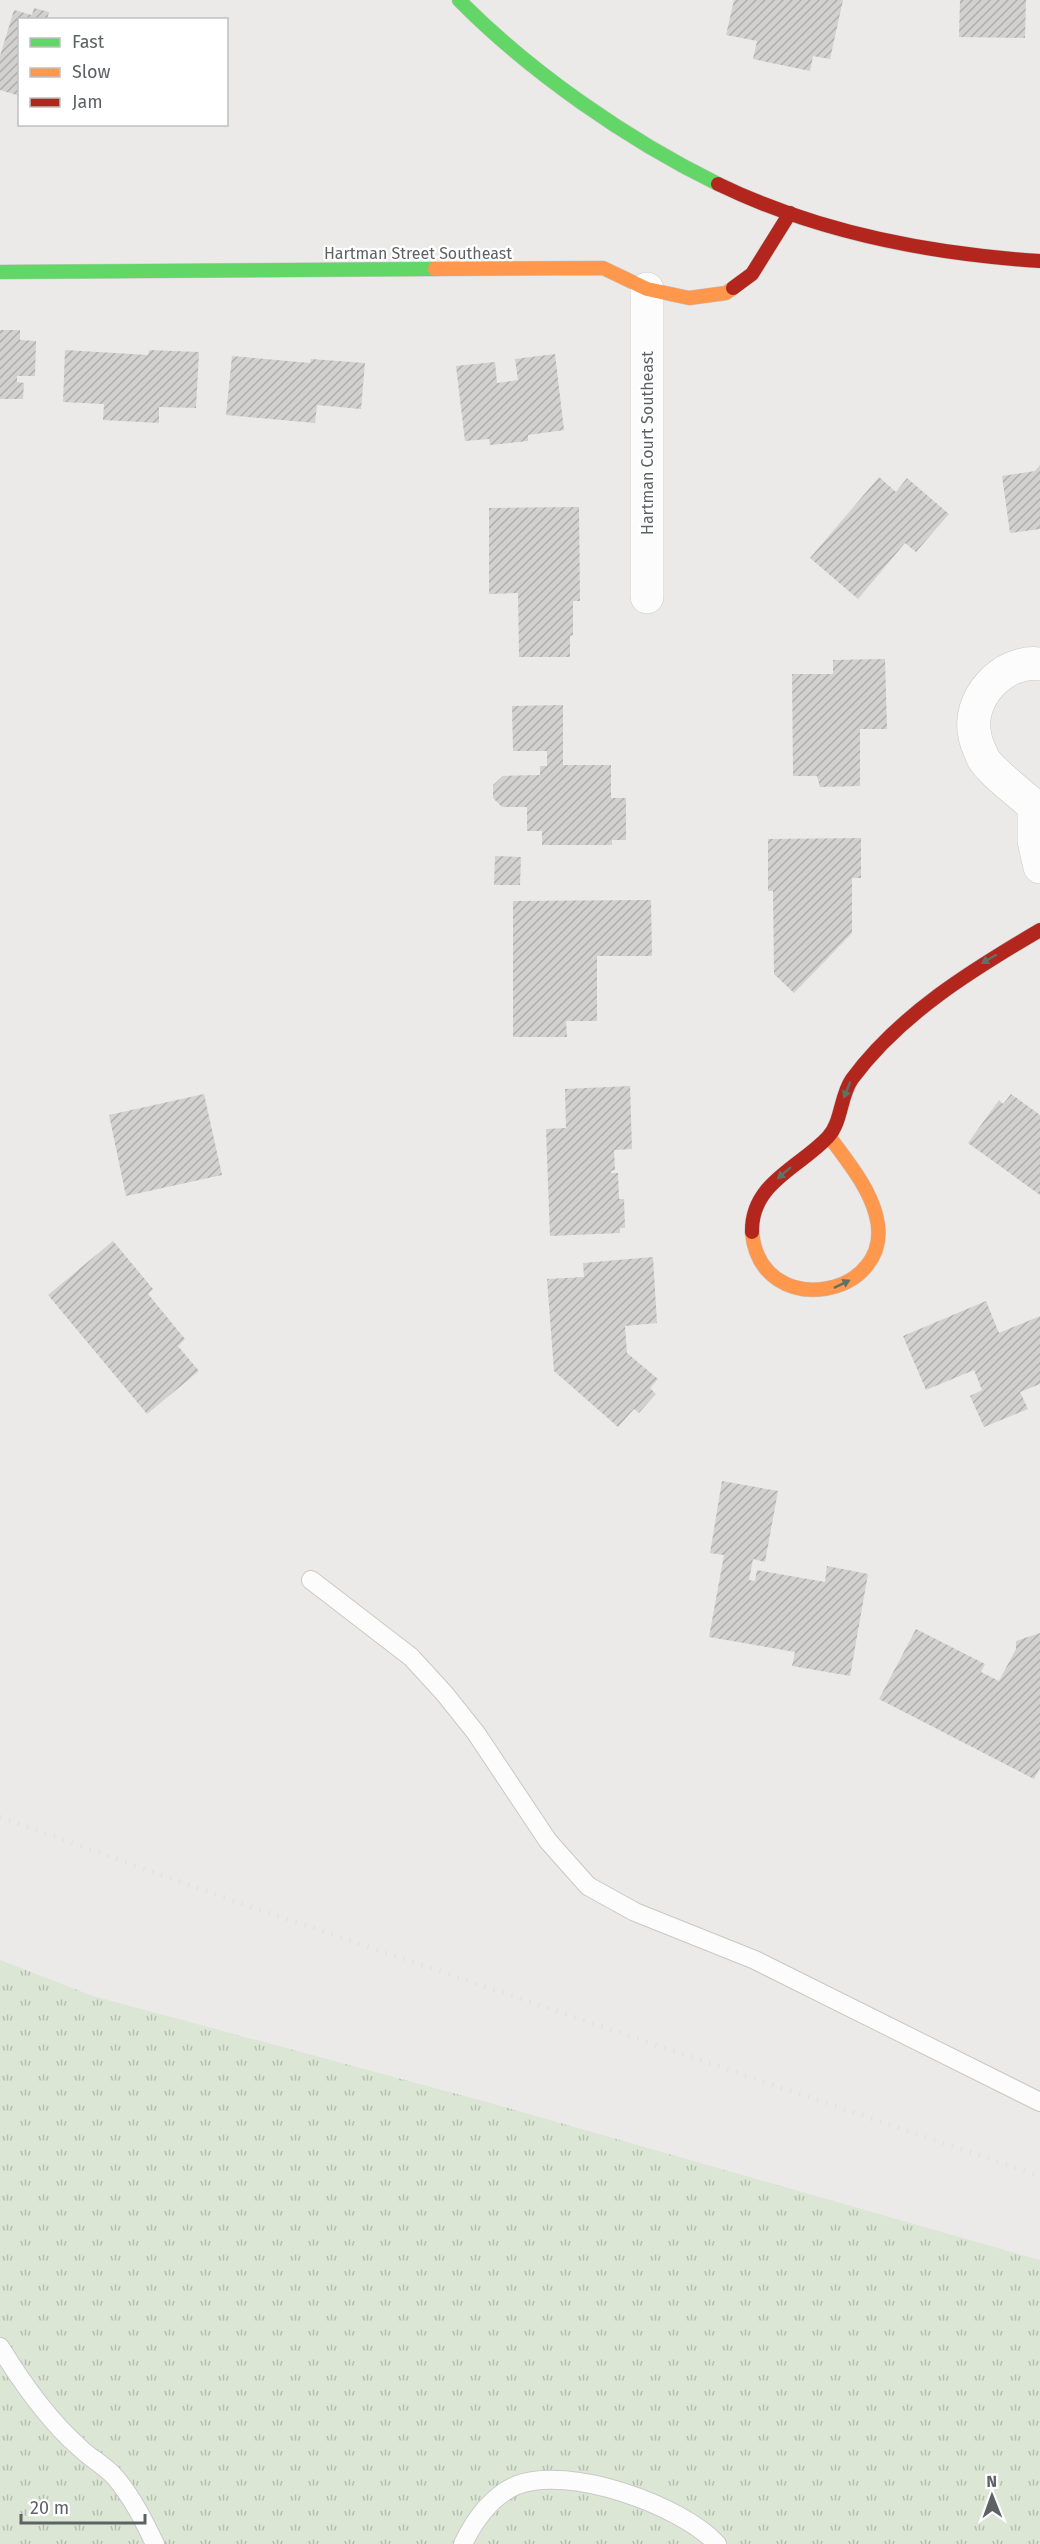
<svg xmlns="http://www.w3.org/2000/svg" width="1040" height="2544" font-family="'Fira Sans',sans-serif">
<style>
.grass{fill:url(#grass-tufts)}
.building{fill:url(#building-hatch)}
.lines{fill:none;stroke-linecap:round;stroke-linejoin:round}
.lane-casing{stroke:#c9c8c7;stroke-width:20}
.street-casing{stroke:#c9c8c7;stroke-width:34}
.fast-casing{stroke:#c8c8c8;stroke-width:15}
.slow-casing{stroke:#c8c8c8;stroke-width:15}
.jam-casing{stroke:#c8c8c8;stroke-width:15}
.lane{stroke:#fcfcfc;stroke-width:18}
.street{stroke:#fcfcfc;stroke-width:33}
.fast{stroke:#63d668;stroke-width:14}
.slow{stroke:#ff974d;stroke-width:14}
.jam{stroke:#b3261e;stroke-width:14}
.rail{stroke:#e2e2e1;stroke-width:4.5;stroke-dasharray:1.5 8;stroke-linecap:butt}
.oneway{fill:#5e7365}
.labels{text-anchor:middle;stroke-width:4.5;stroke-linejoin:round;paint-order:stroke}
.street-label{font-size:16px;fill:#5d6264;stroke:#fff}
</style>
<defs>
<pattern id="grass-tufts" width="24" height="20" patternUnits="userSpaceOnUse" patternTransform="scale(1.5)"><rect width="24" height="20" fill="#dbe6d5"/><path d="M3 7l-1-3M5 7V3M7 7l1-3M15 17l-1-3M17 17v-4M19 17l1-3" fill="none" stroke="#b5beb0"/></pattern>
<pattern id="building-hatch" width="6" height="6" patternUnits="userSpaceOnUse" patternTransform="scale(1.5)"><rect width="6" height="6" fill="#d3d1d0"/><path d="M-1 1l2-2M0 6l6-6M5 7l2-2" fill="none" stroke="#aeadac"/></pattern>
</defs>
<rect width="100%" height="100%" fill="#eceae8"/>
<polygon class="grass" points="0,1960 93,1996 494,2104 1040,2260 1040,2544 0,2544"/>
<g class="building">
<polygon points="734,0 843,0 830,59 813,56 810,71 753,59 757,41 726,35"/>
<polygon points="960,0 1026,0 1025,38 959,37"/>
<polygon points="34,8 49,12 47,20 20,20 20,96 0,90 0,56 14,10 32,15"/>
<polygon points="0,330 20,330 20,340 36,341 35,376 17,376 17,382 24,383 23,399 0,399"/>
<polygon points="65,350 148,355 149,350 199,352 196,408 159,407 159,423 103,420 104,404 63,402"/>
<polygon points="555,354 564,430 528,435 528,441 490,445 489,439 465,441 456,366 495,362 497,383 518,380 515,359"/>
<polygon points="232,356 310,363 311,359 365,363 361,409 317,405 315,423 226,415"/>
<polygon points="1040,465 1040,529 1010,533 1002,476 1035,471"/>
<polygon points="879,477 896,492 907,478 949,514 916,552 905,543 858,599 810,558"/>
<polygon points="579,507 580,601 573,601 573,635 570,636 570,657 519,657 518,593 489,594 489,508"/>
<polygon points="885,659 887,729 860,729 860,786 820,787 817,776 793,776 792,674 833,674 833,660"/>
<polygon points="563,705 563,765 611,765 611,798 626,798 626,840 612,840 612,845 542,845 542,831 527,831 527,807 502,807 493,798 493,785 503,776 540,775 540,766 547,766 547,751 513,751 512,706"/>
<polygon points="861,838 861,878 852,878 852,933 794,993 774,974 773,891 768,891 768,839"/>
<polygon points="495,856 521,857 520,885 494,885"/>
<polygon points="651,900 652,956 597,956 597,1021 566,1021 567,1037 513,1037 513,901"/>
<polygon points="630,1086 632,1149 614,1150 615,1170 611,1171 611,1173 618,1173 619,1199 624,1199 625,1228 620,1228 620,1233 550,1236 546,1129 566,1128 565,1089"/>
<polygon points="204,1094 222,1175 126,1196 109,1115"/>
<polygon points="1011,1094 1040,1115 1040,1195 968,1143 999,1100 1003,1104"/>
<polygon points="113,1241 153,1289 148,1294 185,1339 178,1346 199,1371 147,1414 48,1295"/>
<polygon points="653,1257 657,1323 625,1326 627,1353 658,1379 650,1388 656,1394 639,1413 634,1409 618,1427 554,1371 547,1279 584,1277 583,1263"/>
<polygon points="986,1301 999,1333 1040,1316 1040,1384 1020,1392 1028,1409 984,1427 970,1396 982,1390 974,1370 926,1390 903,1336"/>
<polygon points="722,1481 778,1491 765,1562 753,1559 749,1580 755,1581 757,1570 825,1582 827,1566 868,1574 850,1676 792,1666 795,1652 709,1637 724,1555 710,1553"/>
<polygon points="916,1629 985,1664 981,1672 999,1681 1016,1649 1016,1641 1040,1633 1040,1768 1034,1779 879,1699"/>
</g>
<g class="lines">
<defs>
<g id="lane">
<polyline points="311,1580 411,1657 444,1693 476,1733 548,1841 588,1886 635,1912 755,1960 1040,2102"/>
<path d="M0 2347C22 2383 48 2420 80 2448 91 2459 103 2464 115 2477 132 2497 144 2521 155 2544"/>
<path d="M463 2544C475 2519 491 2496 517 2485 569 2465 681 2505 717 2544"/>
</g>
<g id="street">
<polyline points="647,597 647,289"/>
<path d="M1040 664C1003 659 966 699 975 736 976 743 980 751 983 758 990 771 1022 795 1034 806V841L1040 867"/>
</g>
<g id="fast">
<path d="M459 0C530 72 628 140 718 184"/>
<polyline points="0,272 435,269"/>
</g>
<g id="slow">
<polyline points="435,269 603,268 647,289 689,298 726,293 733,288"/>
<path d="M752 1232C760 1323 898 1298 876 1215 868 1185 846 1160 829 1136"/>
</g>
<g id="jam">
<path d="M718 184C819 233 930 254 1040 261"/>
<polyline points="733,288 752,274 790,213"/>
<path d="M752 1232C751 1183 799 1168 828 1137 842 1122 840 1096 852 1079 900 1014 972 970 1040 930"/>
</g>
</defs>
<use href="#lane" class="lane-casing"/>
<use href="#street" class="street-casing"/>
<use href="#fast" class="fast-casing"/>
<use href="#slow" class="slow-casing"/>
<use href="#jam" class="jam-casing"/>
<use href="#lane" class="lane"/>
<use href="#street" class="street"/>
<use href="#fast" class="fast"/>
<use href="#slow" class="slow"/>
<use href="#jam" class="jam"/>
<polyline class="rail" points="0,1817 240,1903 1040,2176"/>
</g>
<defs><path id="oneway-solid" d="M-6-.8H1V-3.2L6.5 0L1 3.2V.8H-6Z" transform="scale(1.5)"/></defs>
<g class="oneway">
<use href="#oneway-solid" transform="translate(989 959) rotate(150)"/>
<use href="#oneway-solid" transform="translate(847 1090) rotate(112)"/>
<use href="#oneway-solid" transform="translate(784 1173) rotate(139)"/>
<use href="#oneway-solid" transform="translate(842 1284) rotate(-26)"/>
</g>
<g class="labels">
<g class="street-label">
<text x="418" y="259">Hartman Street Southeast</text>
<text transform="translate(647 443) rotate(-90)" y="6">Hartman Court Southeast</text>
</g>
</g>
<rect x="18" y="18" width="210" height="108" fill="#ffffff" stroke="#bec0c1" stroke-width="1.5"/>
<rect x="30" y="38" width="30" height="9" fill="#63d668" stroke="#bec0c1" stroke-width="1.5"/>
<text x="72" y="48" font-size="18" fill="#5d6264">Fast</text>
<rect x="30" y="68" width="30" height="9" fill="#ff974d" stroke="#bec0c1" stroke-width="1.5"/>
<text x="72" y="78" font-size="18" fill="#5d6264">Slow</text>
<rect x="30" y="98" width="30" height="9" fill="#b3261e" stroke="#bec0c1" stroke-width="1.5"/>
<text x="72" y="108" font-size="18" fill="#5d6264">Jam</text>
<g transform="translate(992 2496) rotate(359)" stroke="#ffffff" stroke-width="4.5" paint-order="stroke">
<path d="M0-4.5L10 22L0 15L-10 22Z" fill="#5d6264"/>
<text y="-9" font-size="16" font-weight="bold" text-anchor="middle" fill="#5d6264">N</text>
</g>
<path d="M21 2514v9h124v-9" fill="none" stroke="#5d6264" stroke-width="3"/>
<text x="30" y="2514" font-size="18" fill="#5d6264" stroke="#ffffff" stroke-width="4.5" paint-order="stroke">20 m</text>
</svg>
